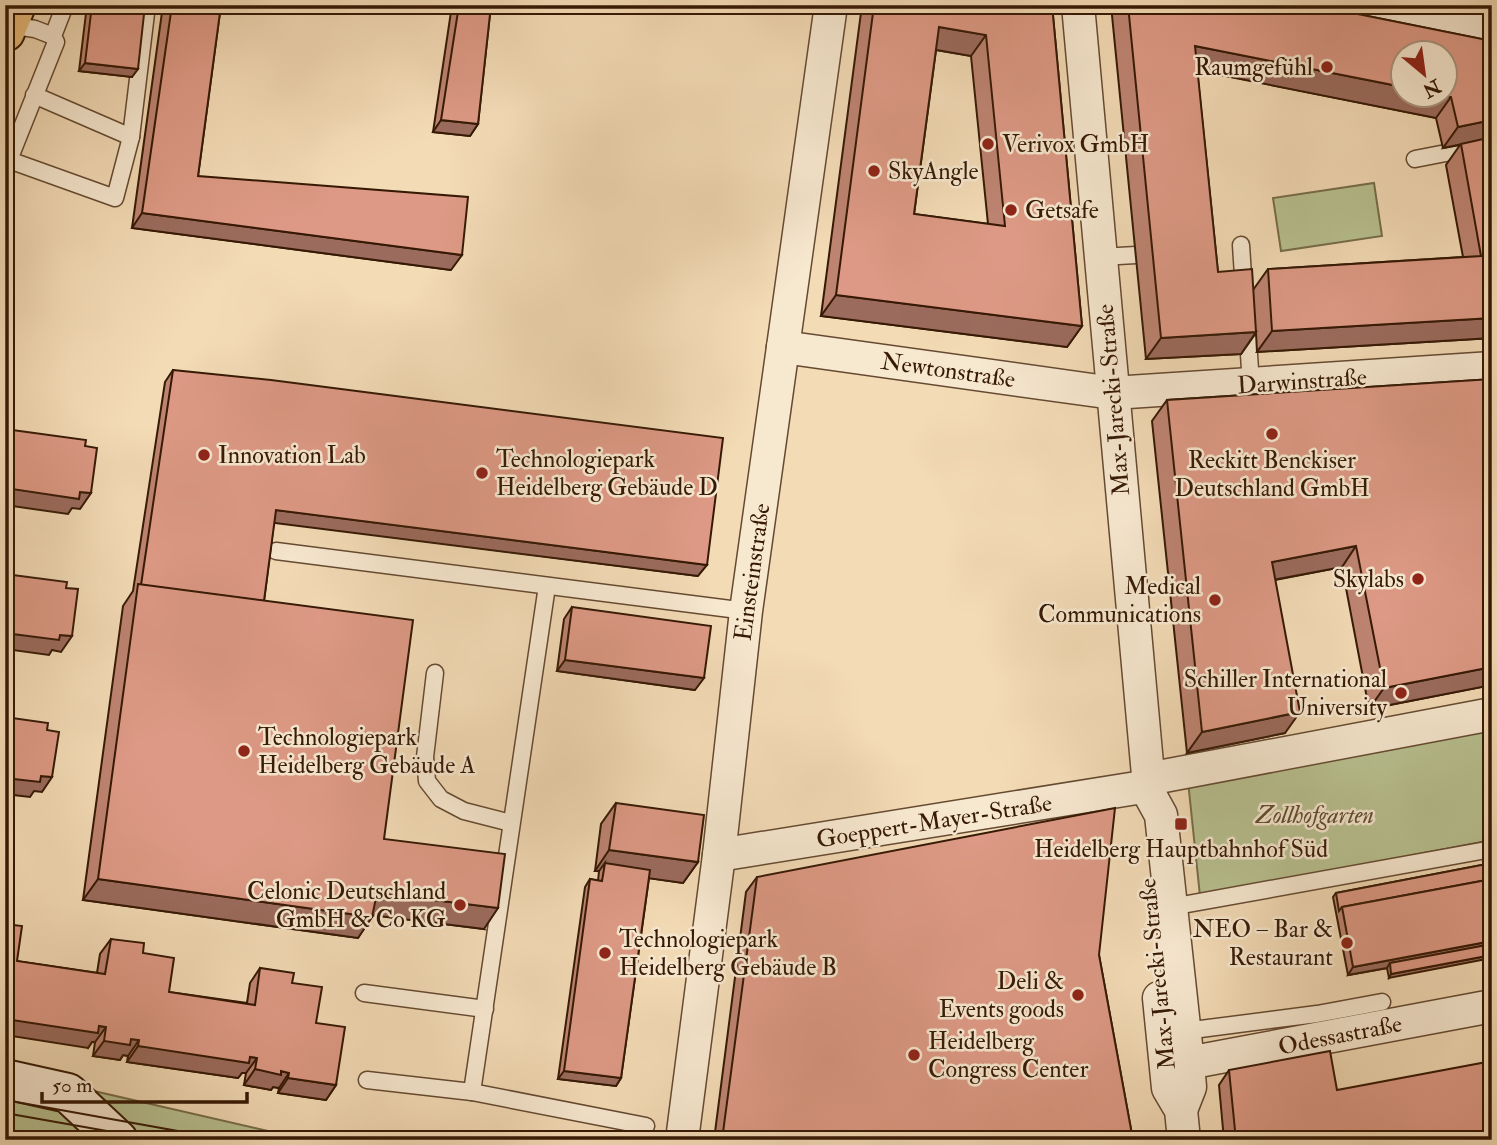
<svg xmlns="http://www.w3.org/2000/svg" width="1497" height="1145" font-family="'IM FELL Double Pica',serif">
<style>
.green{fill:#b8c191;stroke:#776d4b;stroke-width:2}
.lines{fill:none;stroke-linecap:round;stroke-linejoin:round}
.service-casing{stroke:#654a31;stroke-width:19}
.minor-casing{stroke:#654a31;stroke-width:35}
.secondary-casing{stroke:#361905;stroke-width:42}
.primary-casing{stroke:#361905;stroke-width:42}
.service{stroke:#f7e8d0;stroke-width:16}
.minor{stroke:#f7e8d0;stroke-width:32}
.secondary{stroke:#f7e8d0;stroke-width:38}
.primary{stroke:#eabe7b;stroke-width:38}
.tram{stroke:#361905;stroke-width:2}
.wall{fill:#be8472;stroke:#361905;stroke-width:2;fill-rule:evenodd}
.shaded-wall{fill:#9b6b5d;stroke:#361905;stroke-width:2}
.building{fill:#dd9985;stroke:#361905;stroke-width:2;fill-rule:evenodd}
.poi-dot{fill:#8f2418;stroke:#f7e8d0;stroke-width:2.5}
.labels{text-anchor:middle;stroke-width:5;stroke-linejoin:round;paint-order:stroke}
.poi-label{font-size:24px;fill:#361905;stroke:#f7e8d0;text-anchor:start}
.street-label{font-size:24px;fill:#361905;stroke:#f7e8d0}
.park-label{font-size:24px;font-style:italic;fill:#5d4b2f;stroke:#f7e8d0}
</style>
<rect width="100%" height="100%" fill="#f3dbb6"/>
<filter id="stains"><feTurbulence type="fractalNoise" baseFrequency=".00286" numOctaves="4"/><feColorMatrix values="0 0 0 0 .2 0 0 0 0 .09 0 0 0 0 .02 0 0 0 .5 -.17"/></filter>
<radialGradient id="worn" r=".72"><stop offset=".6" stop-color="#630" stop-opacity="0"/><stop offset="1" stop-color="#630" stop-opacity=".3"/></radialGradient>
<g class="green">
<polygon points="1374,183 1382,236 1281,251 1273,198"/>
<polygon points="1492,723 1492,840 1200,896 1188,781"/>
<polygon points="94,1091 307,1140 129,1140"/>
<polygon points="5,1092 48,1100 101,1140 86,1140 44,1132 41,1140 5,1140"/>
</g>
<g class="lines">
<defs>
<g id="service">
<polyline points="8,25 35,29 53,36"/>
<polyline points="34,95 131,137 115,198 9,160 56,42 53,36 65,5"/>
<polyline points="131,137 147,5"/>
<polyline points="1415,159 1492,144"/>
<polyline points="1241,245 1244,291"/>
<polyline points="1100,257 1136,255"/>
<polyline points="1247,324 1251,385"/>
<polyline points="276,551 746,611"/>
<polyline points="435,673 425,757 427,781 441,799 464,811 511,823"/>
<polyline points="1171,907 1492,849"/>
<polyline points="364,993 485,1009"/>
<polyline points="1185,1031 1317,1014 1382,1002"/>
<polyline points="367,1080 472,1092 646,1126"/>
<polyline points="472,1092 547,586"/>
</g>
<g id="minor">
<polyline points="1078,5 1149,786 1150,795 1161,815 1188,1063 1190,1087 1181,1110"/>
<polyline points="1380,5 1492,27"/>
<polyline points="783,347 1113,393 1492,368"/>
<polyline points="1148,779 1492,714"/>
<polyline points="719,855 1149,786"/>
<polyline points="1159,998 1168,1088 1181,1110 1184,1140"/>
<polyline points="1188,1063 1492,1006"/>
<polyline points="682,1140 719,855 746,611 831,5"/>
</g>
<polyline id="secondary" points="5,1079 68,1093 118,1140"/>
<polyline id="primary" points="5,32 16,5"/>
</defs>
<use href="#service" class="service-casing"/>
<use href="#minor" class="minor-casing"/>
<use href="#secondary" class="secondary-casing"/>
<use href="#primary" class="primary-casing"/>
<use href="#service" class="service"/>
<use href="#minor" class="minor"/>
<use href="#secondary" class="secondary"/>
<use href="#primary" class="primary"/>
<g class="tram">
<polyline points="5,1100 228,1140"/>
<polyline points="5,1113 158,1140"/>
</g>
</g>
<g class="wall">
<polygon points="87,5 145,5 132,77 79,71"/>
<polygon points="163,5 221,5 198,176 451,270 132,228"/>
<polygon points="452,5 491,5 478,124 470,136 433,132"/>
<path d="M862 5H1052L1082 326 1067 347 821 316ZM936 50 971 56 988 224 914 214Z"/>
<path d="M1111 5H1313L1492 41V338L1257 352 1256 333 1241 354 1146 359ZM1197 70 1436 118 1443 148 1460 145 1446 165 1463 257 1268 269 1253 290 1218 272Z"/>
<polygon points="173,370 698,576 274,522 264,601 384,839 484,929 373,915 358,938 83,900 123,606 133,591 165,382"/>
<polygon points="1492,379 1492,685 1369,709 1342,567 1275,580 1285,733 1187,753 1152,421 1167,400"/>
<polygon points="572,607 695,690 557,671 564,619"/>
<polygon points="616,803 698,862 683,883 649,878 621,1078 616,1086 558,1079 585,887 590,879 598,881 599,871 595,871 601,824"/>
<polygon points="1492,863 1389,978 1387,968 1348,975 1333,897 1336,893"/>
<polygon points="757,877 1099,955 1133,1140 714,1140 746,892"/>
<polygon points="111,939 143,953 169,992 247,1003 250,983 260,968 292,983 316,1023 336,1085 326,1100 278,1093 279,1088 273,1087 271,1090 244,1085 246,1073 242,1073 238,1078 127,1062 128,1056 123,1055 120,1060 93,1056 95,1042 92,1042 88,1048 17,961 97,973 100,954"/>
<polygon points="1229,1070 1337,1090 1492,1140 1224,1140 1219,1085"/>
</g>
<g class="shaded-wall">
<polygon points="939,27 986,35 971,56 925,48"/>
<polygon points="1195,46 1403,87 1403,94 1438,94 1451,97 1436,118 1180,67"/>
<polygon points="85,63 138,69 132,77 79,71"/>
<polygon points="441,120 478,124 470,136 433,132"/>
<polygon points="1492,120 1492,138 1443,148 1458,127"/>
<polygon points="142,213 462,255 451,270 132,228"/>
<polygon points="836,295 1082,326 1067,347 821,316"/>
<polygon points="1492,318 1492,338 1257,352 1272,331"/>
<polygon points="1256,332 1241,354 1146,359 1161,338"/>
<polygon points="5,488 80,492 91,493 80,509 72,508 68,514 5,505"/>
<polygon points="276,510 707,565 698,576 267,522"/>
<polygon points="1356,546 1342,567 1257,583 1272,562"/>
<polygon points="5,633 60,635 72,636 61,652 52,650 49,655 5,649"/>
<polygon points="565,660 704,678 695,690 557,671"/>
<polygon points="1492,667 1492,685 1369,709 1384,688"/>
<polygon points="1300,712 1285,733 1187,753 1202,732"/>
<polygon points="41,776 52,777 42,792 34,791 30,797 5,794 5,778"/>
<polygon points="609,850 698,862 683,883 604,872 605,863 599,871 595,871"/>
<polygon points="98,879 372,917 358,938 83,900"/>
<polygon points="377,893 498,908 484,929 362,914"/>
<polygon points="1492,941 1492,948 1390,963 1387,968 1348,975 1353,967"/>
<polygon points="1492,955 1492,958 1389,978 1391,974"/>
<polygon points="5,1019 99,1026 106,1027 95,1042 92,1042 88,1048 5,1035"/>
<polygon points="131,1039 139,1040 128,1056 123,1055 120,1060 93,1056 104,1041"/>
<polygon points="138,1046 250,1057 257,1058 246,1073 242,1073 238,1078 127,1062"/>
<polygon points="255,1069 281,1071 289,1073 279,1088 273,1087 271,1090 244,1085"/>
<polygon points="564,1071 621,1078 616,1086 558,1079"/>
<polygon points="288,1078 336,1085 326,1100 278,1093"/>
<polygon points="944,1135 962,1140 858,1140"/>
</g>
<g class="building">
<polygon points="92,5 145,5 138,69 85,63"/>
<polygon points="172,5 221,5 198,176 468,197 462,255 142,213"/>
<polygon points="459,5 491,5 478,124 441,120"/>
<path d="M874 5H1052L1082 326 836 295ZM939 27 986 35 1005 226 914 214Z"/>
<polygon points="1128,5 1313,5 1492,41 1492,120 1458,127 1451,97 1438,94 1445,94 1445,52 1403,52 1403,87 1195,46 1218,272 1252,269 1256,332 1161,338"/>
<polygon points="1492,137 1492,318 1272,331 1268,269 1481,256 1461,144"/>
<polygon points="173,370 271,380 723,438 707,565 276,510 264,601 141,585"/>
<polygon points="1492,379 1492,667 1384,688 1356,546 1272,562 1300,712 1202,732 1167,400"/>
<polygon points="5,429 86,440 85,446 97,448 91,493 80,492 79,499 5,488"/>
<polygon points="5,574 67,582 66,588 78,589 72,636 60,635 59,640 5,633"/>
<polygon points="138,584 413,620 384,839 505,854 498,908 377,893 372,917 98,879"/>
<polygon points="572,607 711,626 704,678 565,660"/>
<polygon points="5,717 48,723 47,730 59,732 52,777 41,776 40,782 5,778"/>
<polygon points="616,803 704,815 698,862 609,850"/>
<polygon points="1115,808 1099,955 1133,1140 962,1140 944,1135 858,1140 722,1140 757,877"/>
<polygon points="605,863 650,870 621,1078 564,1071 590,879 602,881"/>
<polygon points="1492,863 1492,879 1342,907 1339,911 1336,893"/>
<polygon points="1492,879 1492,941 1353,967 1342,907"/>
<polygon points="5,924 22,926 17,961 105,974 111,939 144,943 143,953 174,958 169,992 255,1005 260,968 294,973 292,983 322,987 316,1023 345,1027 336,1085 288,1078 289,1073 281,1071 281,1075 255,1069 257,1058 250,1057 249,1063 138,1046 139,1040 131,1039 130,1045 104,1041 106,1027 99,1026 98,1033 5,1019"/>
<polygon points="1492,944 1492,955 1391,974 1390,963"/>
<polygon points="1330,1051 1337,1090 1492,1061 1492,1140 1236,1140 1229,1070"/>
</g>
<g class="poi-dot">
<circle cx="1327" cy="67" r="7"/>
<circle cx="988" cy="144" r="7"/>
<circle cx="874" cy="171" r="7"/>
<circle cx="1011" cy="210" r="7"/>
<circle cx="1272" cy="434" r="7"/>
<circle cx="204" cy="455" r="7"/>
<circle cx="482" cy="473" r="7"/>
<circle cx="1418" cy="579" r="7"/>
<circle cx="1215" cy="600" r="7"/>
<circle cx="1401" cy="693" r="7"/>
<circle cx="244" cy="751" r="7"/>
<rect x="1174" y="817" width="14" height="14" rx="3.5"/>
<circle cx="460" cy="905" r="7"/>
<circle cx="1347" cy="943" r="7"/>
<circle cx="605" cy="953" r="7"/>
<circle cx="1078" cy="995" r="7"/>
<circle cx="914" cy="1055" r="7"/>
</g>
<g class="labels">
<g class="poi-label">
<text x="1313" y="75" text-anchor="end">Raumgefühl</text>
<text x="1002" y="152">Verivox GmbH</text>
<text x="888" y="179">SkyAngle</text>
<text x="1025" y="218">Getsafe</text>
<text x="218" y="463">Innovation Lab</text>
<text x="496" y="467">Technologiepark<tspan x="496" dy="28">Heidelberg Gebäude D</tspan></text>
<text x="1272" y="468" text-anchor="middle">Reckitt Benckiser<tspan x="1272" dy="28">Deutschland GmbH</tspan></text>
<text x="1404" y="587" text-anchor="end">Skylabs</text>
<text x="1201" y="594" text-anchor="end">Medical<tspan x="1201" dy="28">Communications</tspan></text>
<text x="1387" y="687" text-anchor="end">Schiller International<tspan x="1387" dy="28">University</tspan></text>
<text x="258" y="745">Technologiepark<tspan x="258" dy="28">Heidelberg Gebäude A</tspan></text>
<text x="1181" y="857" text-anchor="middle">Heidelberg Hauptbahnhof Süd</text>
<text x="446" y="899" text-anchor="end">Celonic Deutschland<tspan x="446" dy="28">GmbH &amp; Co KG</tspan></text>
<text x="1333" y="937" text-anchor="end">NEO – Bar &amp;<tspan x="1333" dy="28">Restaurant</tspan></text>
<text x="619" y="947">Technologiepark<tspan x="619" dy="28">Heidelberg Gebäude B</tspan></text>
<text x="1064" y="989" text-anchor="end">Deli &amp;<tspan x="1064" dy="28">Events goods</tspan></text>
<text x="928" y="1049">Heidelberg<tspan x="928" dy="28">Congress Center</tspan></text>
</g>
<g class="street-label">
<text transform="translate(948 370) rotate(8)" y="8">Newtonstraße</text>
<text transform="translate(1302 381) rotate(-4)" y="8">Darwinstraße</text>
<text transform="translate(1113 400) rotate(-95)" y="8">Max-Jarecki-Straße</text>
<text transform="translate(752 572) rotate(-82)" y="8">Einsteinstraße</text>
<text transform="translate(934 821) rotate(-9)" y="8">Goeppert-Mayer-Straße</text>
<text transform="translate(1157 974) rotate(-96)" y="8">Max-Jarecki-Straße</text>
<text transform="translate(1340 1035) rotate(-11)" y="8">Odessastraße</text>
</g>
<g class="park-label">
<text x="1315" y="823">Zollhofgarten</text>
</g>
</g>
<rect width="1497" height="1145" fill="none" stroke="#f3dbb6" stroke-width="28"/>
<rect x="7" y="7" width="1483" height="1131" fill="none" stroke="#361905" stroke-width="3.5"/>
<rect x="14" y="14" width="1469" height="1117" fill="none" stroke="#361905" stroke-width="2"/>
<g transform="translate(1424 74) rotate(151)"><circle r="33" fill="#f7e8d0" stroke="#aa957f" stroke-width="2"/>
<path d="M0-5L12 26L0 18L-12 26Z" fill="#8f2418"/>
<text y="-10" font-size="19" font-weight="bold" text-anchor="middle" fill="#361905">N</text>
</g>
<path d="M42 1092v10h205v-10" fill="none" stroke="#361905" stroke-width="3.5"/>
<text x="52" y="1092" font-size="21" fill="#361905" stroke="#f7e8d0" stroke-width="5" paint-order="stroke">50 m</text>
<rect width="100%" height="100%" filter="url(#stains)"/>
<rect width="100%" height="100%" fill="url(#worn)"/>
</svg>
